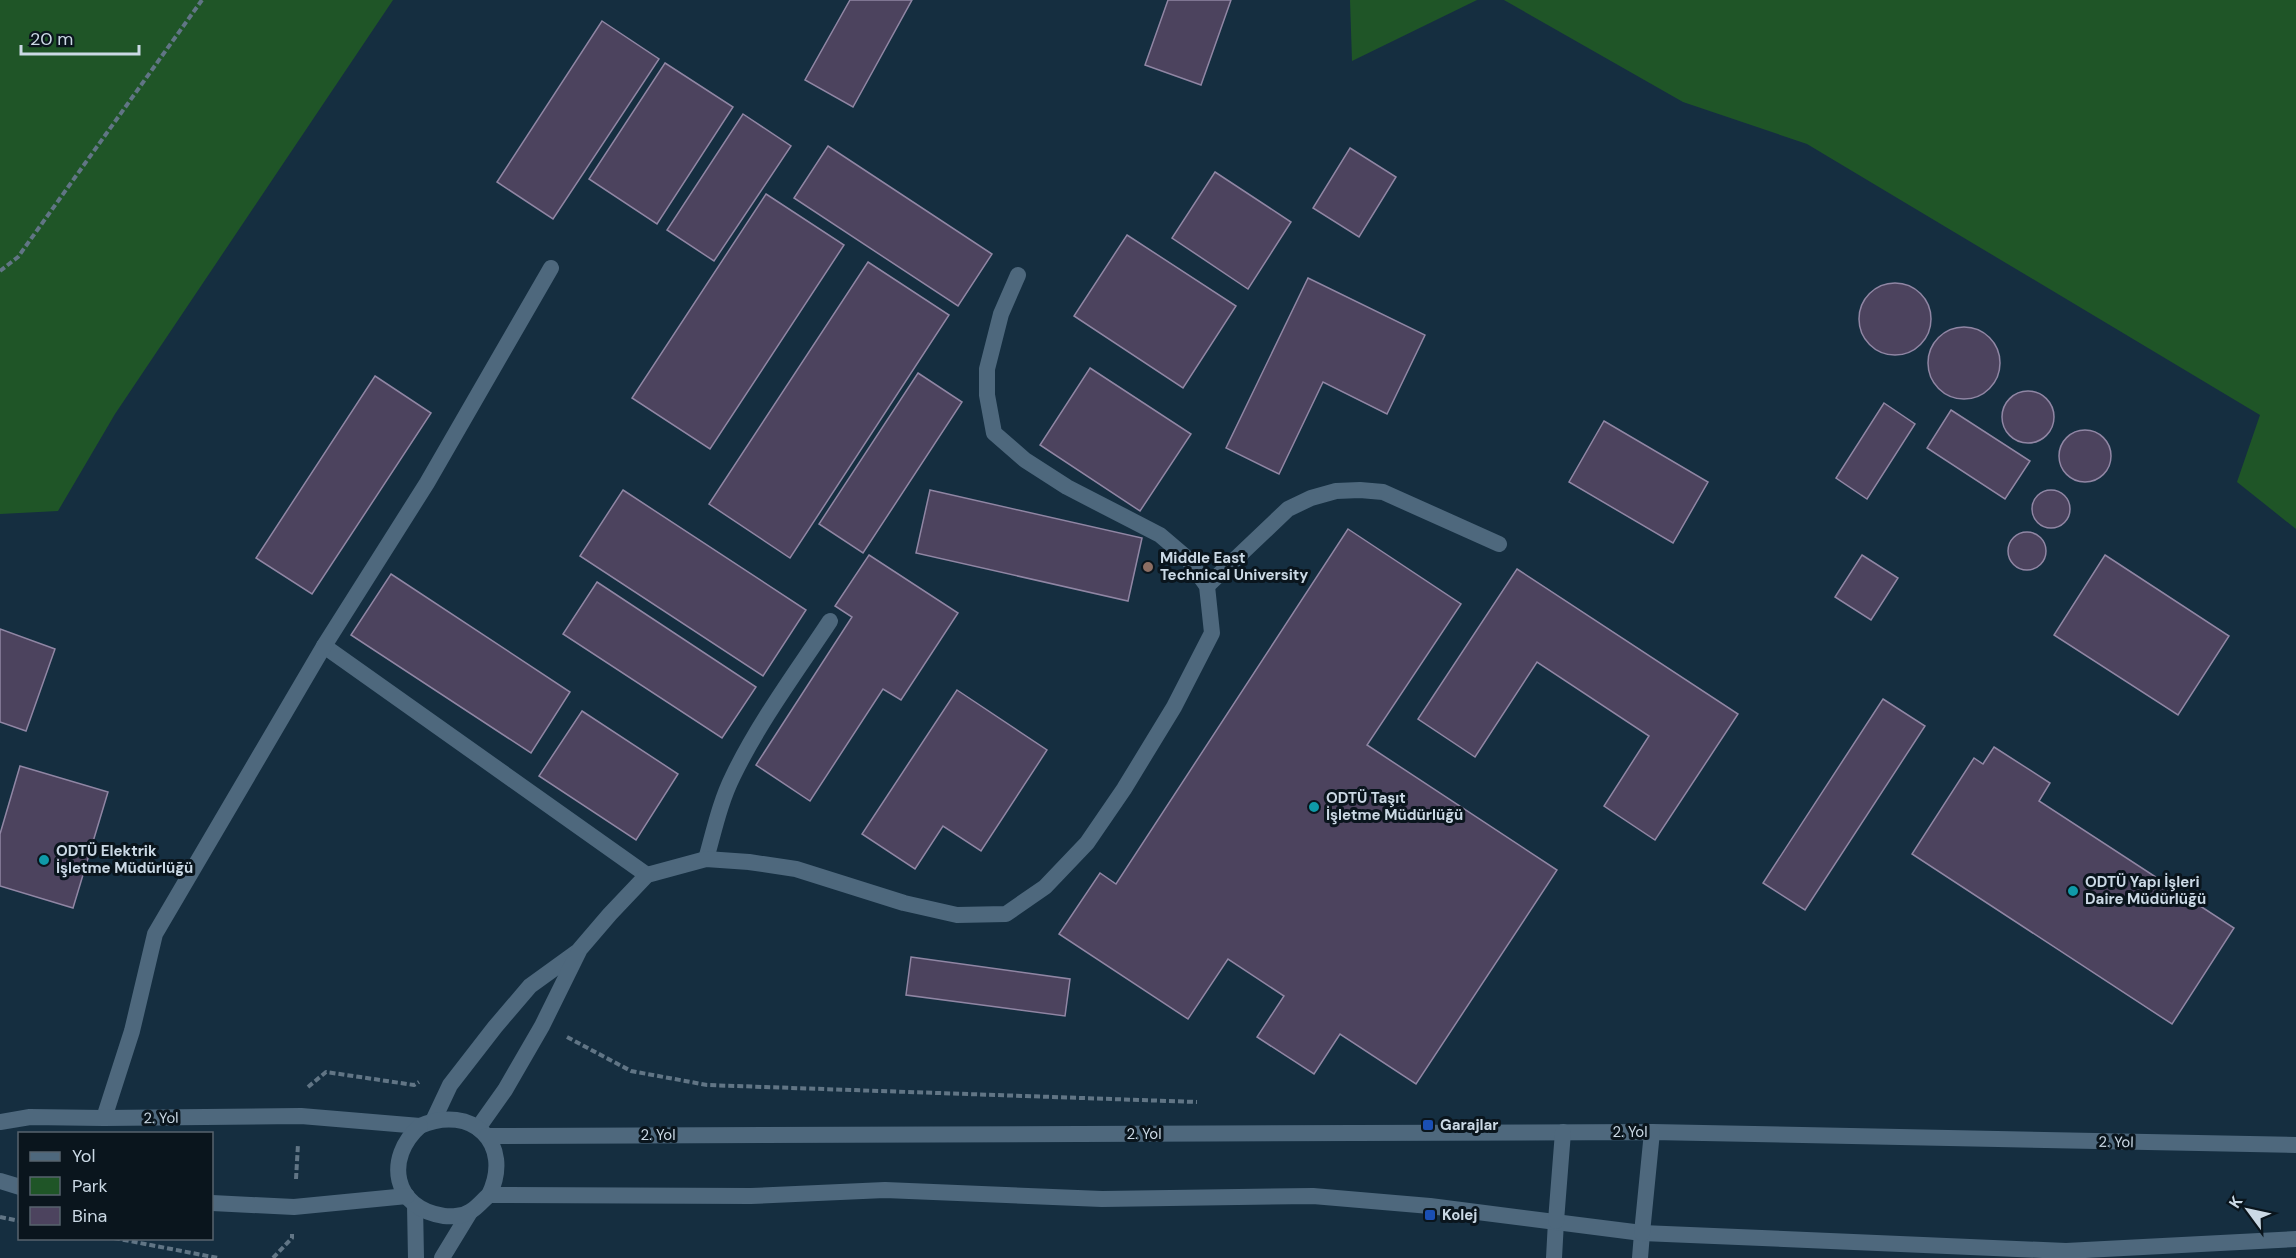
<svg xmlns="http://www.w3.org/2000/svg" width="2296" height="1258" font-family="'DM Sans',sans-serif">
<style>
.green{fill:#1f5527}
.building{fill:#4c435e;stroke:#9086a4;stroke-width:1.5}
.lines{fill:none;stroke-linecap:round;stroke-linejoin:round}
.path{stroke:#617585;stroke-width:4;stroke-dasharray:6 3;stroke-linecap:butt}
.service{stroke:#4e687d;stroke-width:16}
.minor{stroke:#4e687d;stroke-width:16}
.education-dot{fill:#8d6e63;stroke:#0a151d;stroke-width:2}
.culture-dot{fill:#0f9aa8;stroke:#0a151d;stroke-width:2}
.transit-dot{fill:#1a4fb4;stroke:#0a151d;stroke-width:2}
.labels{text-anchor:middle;stroke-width:6;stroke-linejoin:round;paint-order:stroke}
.poi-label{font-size:15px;font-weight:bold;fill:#cbd9e5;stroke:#0a151d;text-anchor:start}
.street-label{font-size:15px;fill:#cbd9e5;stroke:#0a151d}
</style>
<rect width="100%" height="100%" fill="#152e40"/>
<g class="green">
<polygon points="0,0 393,0 115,414 58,511 0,514"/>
<polygon points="1350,0 1477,0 1352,61"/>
<polygon points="1504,0 2296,0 2296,529 2237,482 2260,415 1807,144 1683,102"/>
</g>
<g class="building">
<polygon points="850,0 912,0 853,107 805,80"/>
<polygon points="1168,0 1231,0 1201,85 1145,65"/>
<polygon points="602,21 659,59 553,219 497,182"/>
<polygon points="665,63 733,107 657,224 589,179"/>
<polygon points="743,114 791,146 714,261 667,230"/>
<polygon points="828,146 992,254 958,306 794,198"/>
<polygon points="1350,148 1396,177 1359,237 1313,208"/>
<polygon points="1215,172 1291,222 1248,289 1172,238"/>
<polygon points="766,194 844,245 710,449 632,398"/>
<polygon points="1127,235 1236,306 1183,388 1074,316"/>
<polygon points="868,262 949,315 790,558 709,504"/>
<polygon points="1308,278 1425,335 1387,414 1323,382 1279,474 1226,448"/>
<circle cx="1895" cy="319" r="36"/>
<circle cx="1964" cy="363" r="36"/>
<polygon points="1090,368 1191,434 1140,511 1040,445"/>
<polygon points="918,373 962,402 863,553 819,524"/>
<polygon points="375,376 431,413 312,594 256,558"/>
<circle cx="2028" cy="417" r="26"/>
<polygon points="1884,403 1915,424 1867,499 1836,478"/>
<polygon points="1951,410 2030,461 2005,499 1927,448"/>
<polygon points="1604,421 1708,482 1673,543 1569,482"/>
<circle cx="2085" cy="456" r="26"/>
<polygon points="623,490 806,610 763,676 580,556"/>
<polygon points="930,490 1142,538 1128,601 916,553"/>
<circle cx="2051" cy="509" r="19"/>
<polygon points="1348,529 1461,604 1367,745 1557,870 1416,1084 1340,1034 1314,1074 1257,1037 1284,996 1228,959 1188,1019 1059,934 1100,873 1116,884"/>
<circle cx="2027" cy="551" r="19"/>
<polygon points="869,555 958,613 901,700 883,689 810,801 756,765 852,617 835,606"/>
<polygon points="1862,555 1898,578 1871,620 1835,597"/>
<polygon points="2105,555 2229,636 2178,715 2054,635"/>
<polygon points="1517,569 1738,714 1655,840 1604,806 1649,736 1537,662 1475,757 1418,719"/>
<polygon points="391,574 570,692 531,753 351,635"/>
<polygon points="597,582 756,687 722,738 563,634"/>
<polygon points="0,629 55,649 26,731 0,722"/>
<polygon points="957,690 1047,750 981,851 943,826 915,869 862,834"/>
<polygon points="1883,699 1925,726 1805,910 1763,883"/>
<polygon points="582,711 678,774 636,840 539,776"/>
<polygon points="1994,747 2050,783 2039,801 2234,928 2172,1024 1912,854 1974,758 1983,764"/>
<polygon points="20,766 108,792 73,908 0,886 0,834"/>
<polygon points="911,957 1070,979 1065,1016 906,995"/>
</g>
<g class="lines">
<g class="path">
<polyline points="0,271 18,257 202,0"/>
<polyline points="567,1037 631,1071 707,1085 1197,1102"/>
<polyline points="308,1087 326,1072 414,1085 419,1082"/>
<polyline points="296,1179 298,1144"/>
<polyline points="0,1217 20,1221"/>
<polyline points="114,1238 218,1258"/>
<polyline points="273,1258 292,1238 292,1234"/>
</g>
<g class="service">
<polyline points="1207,586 1288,509 1311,498 1336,491 1360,490 1383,492 1499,544"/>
<polyline points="324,646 647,875"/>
<path d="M706 859C714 831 720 802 733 776 759 722 797 671 830 621"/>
<polyline points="104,1118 132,1031 155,934 324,646 427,483 551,268"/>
<polyline points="434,1119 450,1085 495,1027 530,986 577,952"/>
<polyline points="478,1128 505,1090 542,1026 580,949 610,914 647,875 706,859 749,862 796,869 904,903 957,915 1006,914 1045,887 1087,843 1124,789 1174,707 1212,633 1207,586 1187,558 1160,535 1067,487 1025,460 994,433 987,395 987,369 1001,314 1018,275"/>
<polyline points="415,1205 416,1258"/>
<polyline points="442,1258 470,1212"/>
<polyline points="1554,1258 1556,1221"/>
<polyline points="1640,1258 1642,1233"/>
</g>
<g class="minor">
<path d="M0 1122 30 1117 104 1118 301 1116 420 1126C472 1103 514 1144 489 1195"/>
<path d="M420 1126C384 1158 393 1209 444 1216 452 1217 464 1216 471 1211 478 1207 483 1200 489 1195L751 1196 885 1190 1102 1199 1313 1196 1430 1206 1642 1233 2066 1251 2296 1239"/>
<polyline points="487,1136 1652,1132 2296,1145"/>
<polyline points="0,1181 20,1187"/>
<polyline points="212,1203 294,1207 407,1196"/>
<polyline points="1556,1221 1563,1132"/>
<polyline points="1642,1233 1652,1132"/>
</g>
</g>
<circle class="education-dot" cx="1148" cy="567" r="6"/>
<g class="culture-dot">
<circle cx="1314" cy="807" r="6"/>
<circle cx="44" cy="860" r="6"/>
<circle cx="2073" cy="891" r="6"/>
</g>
<g class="transit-dot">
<rect x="1422" y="1119" width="12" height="12" rx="3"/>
<rect x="1424" y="1209" width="12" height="12" rx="3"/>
</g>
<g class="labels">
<g class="poi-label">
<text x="1160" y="563">Middle East<tspan x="1160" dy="17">Technical University</tspan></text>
<text x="1326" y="803">ODTÜ Taşıt<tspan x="1326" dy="17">İşletme Müdürlüğü</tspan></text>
<text x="56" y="856">ODTÜ Elektrik<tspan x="56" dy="17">İşletme Müdürlüğü</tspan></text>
<text x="2085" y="887">ODTÜ Yapı İşleri<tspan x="2085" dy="17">Daire Müdürlüğü</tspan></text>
<text x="1440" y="1130">Garajlar</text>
<text x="1442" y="1220">Kolej</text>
</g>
<g class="street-label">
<text transform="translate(161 1118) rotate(-1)" y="5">2. Yol</text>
<text x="1630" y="1137">2. Yol</text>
<text x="1144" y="1139">2. Yol</text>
<text x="658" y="1140">2. Yol</text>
<text transform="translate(2116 1142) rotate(1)" y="5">2. Yol</text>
</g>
</g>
<rect x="18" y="1132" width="195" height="108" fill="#0a151d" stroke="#57636d" stroke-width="1.5"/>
<rect x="30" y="1152" width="30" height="9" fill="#4e687d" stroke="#57636d" stroke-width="1.5"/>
<text x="72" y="1162" font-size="18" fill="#cbd9e5">Yol</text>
<rect x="30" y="1177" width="30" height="18" fill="#1f5527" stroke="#57636d" stroke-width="1.5"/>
<text x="72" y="1192" font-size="18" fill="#cbd9e5">Park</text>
<rect x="30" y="1207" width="30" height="18" fill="#4c435e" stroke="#57636d" stroke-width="1.5"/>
<text x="72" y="1222" font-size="18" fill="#cbd9e5">Bina</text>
<g transform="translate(2248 1210) rotate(303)" stroke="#0a151d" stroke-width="4.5" paint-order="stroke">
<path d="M0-4.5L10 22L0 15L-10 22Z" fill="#cbd9e5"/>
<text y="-9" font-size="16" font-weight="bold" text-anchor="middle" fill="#cbd9e5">K</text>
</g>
<path d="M21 45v9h118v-9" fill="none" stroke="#cbd9e5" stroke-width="3"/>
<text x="30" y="45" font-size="18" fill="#cbd9e5" stroke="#0a151d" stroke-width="4.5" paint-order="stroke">20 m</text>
</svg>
